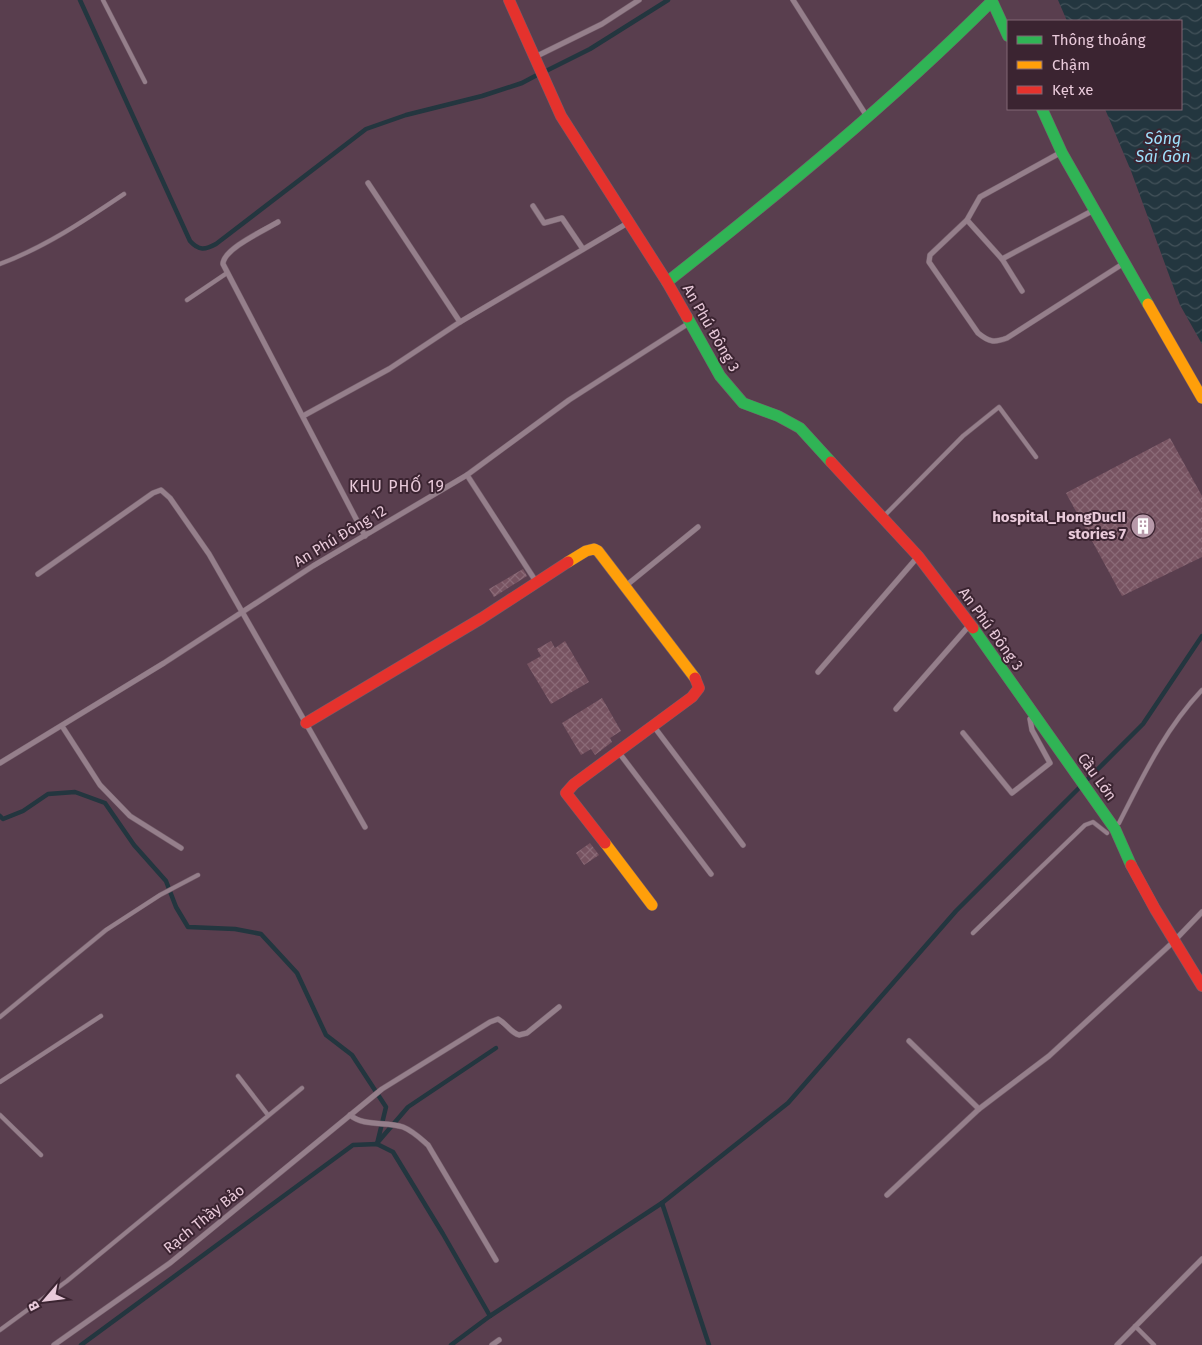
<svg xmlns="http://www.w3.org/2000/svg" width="1202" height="1345" font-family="'Fira Sans',sans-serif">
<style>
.water{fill:url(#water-waves)}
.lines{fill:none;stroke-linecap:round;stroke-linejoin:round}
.stream{stroke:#23363f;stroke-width:4.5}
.building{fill:url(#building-cross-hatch)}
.lane-casing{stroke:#745d6a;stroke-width:5}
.street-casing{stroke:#745d6a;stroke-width:6}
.fast-casing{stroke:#745d6a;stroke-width:12}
.slow-casing{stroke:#745d6a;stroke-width:12}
.jam-casing{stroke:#745d6a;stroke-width:12}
.lane{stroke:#957f8b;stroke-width:4}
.street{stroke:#957f8b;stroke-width:5}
.fast{stroke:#30b455;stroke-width:11}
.slow{stroke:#ff9f0a;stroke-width:11}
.jam{stroke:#e5322d;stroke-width:11}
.labels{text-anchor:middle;stroke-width:4;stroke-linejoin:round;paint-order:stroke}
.street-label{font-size:15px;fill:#e9cada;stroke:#3b2431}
.poi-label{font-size:15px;font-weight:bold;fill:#e9cada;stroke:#3b2431;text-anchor:end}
.water-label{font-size:16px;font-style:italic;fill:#9ee0fc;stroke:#3b2431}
.neighbourhood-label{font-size:16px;letter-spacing:1px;fill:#e9cada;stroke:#3b2431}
</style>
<defs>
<pattern id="water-waves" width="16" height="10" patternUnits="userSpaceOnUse" patternTransform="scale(1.25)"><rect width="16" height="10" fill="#23363f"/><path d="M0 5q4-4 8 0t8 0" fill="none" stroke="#43525a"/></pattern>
<pattern id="building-cross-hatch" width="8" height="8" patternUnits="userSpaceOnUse" patternTransform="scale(1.25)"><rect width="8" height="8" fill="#775361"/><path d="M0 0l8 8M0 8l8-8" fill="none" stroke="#8a6a77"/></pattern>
</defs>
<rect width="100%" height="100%" fill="#593e4e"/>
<polygon class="water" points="1058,0 1202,0 1202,344 1180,305 1131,171 1105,109 1181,109 1181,21 1067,21"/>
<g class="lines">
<g class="stream">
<path d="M80 0 190 241C199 251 205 250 216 244L366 129 406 115 482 96 522 83 537 75"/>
<polyline points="546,71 590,49 668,0"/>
<polyline points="1086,781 1143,724 1202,636"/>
<polyline points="0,816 3,819 23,811 48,794 75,792 105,803 134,845 166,881 176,907 188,927 235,929 261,934 297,973 326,1035 352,1055 386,1107 377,1144"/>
<polyline points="378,1142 408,1107 496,1048"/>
<polyline points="662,1203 709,1345"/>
<polyline points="81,1345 353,1145 377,1144 393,1152 443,1234 490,1316"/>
<polyline points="451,1345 490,1316 662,1203 788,1103 956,911 1079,788"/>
</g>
</g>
<g class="building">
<polygon points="1170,438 1202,496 1202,557 1122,596 1066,493"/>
<polygon points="523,569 527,576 494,597 489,589"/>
<polygon points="551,641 555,648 565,641 589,682 551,704 527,664 541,656 537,649"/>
<polygon points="602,698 621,731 610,738 612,742 595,755 591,749 581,755 562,723"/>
<polygon points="590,843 599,855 584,865 576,853"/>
</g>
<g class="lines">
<defs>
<g id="lane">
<polyline points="103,0 145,82"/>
<path d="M0 264C45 247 84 221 124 194"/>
<polyline points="187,300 227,273"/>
<polyline points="886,514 963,436 999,407 1036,457"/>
<path d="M1119 823C1143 776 1165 729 1202 690"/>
<polyline points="973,933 1085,825 1093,822 1107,833"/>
<polyline points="0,1017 106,930 160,895 198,875"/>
<polyline points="238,1076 268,1115"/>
<polyline points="0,1082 101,1016"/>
<polyline points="0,1115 41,1155"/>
<polyline points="1135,1326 1154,1345"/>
<polyline points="0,1330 67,1281 302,1088"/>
</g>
<g id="street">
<polyline points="793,0 866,115"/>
<polyline points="539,55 602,24 639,0"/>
<path d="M1058 154 980 197 967 220 930 255 929 262 978 333C989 342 994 343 1007 338L1121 265"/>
<polyline points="368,183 460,322"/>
<polyline points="533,206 544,223 562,218 583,249"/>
<polyline points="967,220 1002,259 1022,291"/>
<path d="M278 222C265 230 223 249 223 264L365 536"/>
<polyline points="1002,259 1092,211"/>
<polyline points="303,416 389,369 460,322 626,224"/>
<polyline points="467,475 535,580"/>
<polyline points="38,574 153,493 161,490 170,498 209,554 304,720"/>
<polyline points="628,584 698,527"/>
<polyline points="818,672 915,560"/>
<polyline points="896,709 967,628"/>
<polyline points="62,726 100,785 130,816 181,848"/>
<polyline points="308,727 365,827"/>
<polyline points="655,728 743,845"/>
<polyline points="963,733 1012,793 1050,763 1032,730 1030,719"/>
<polyline points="620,754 711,874"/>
<polyline points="0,763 164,663 313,566 467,475 569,400 686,325"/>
<polyline points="1177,938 1202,912"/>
<polyline points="909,1041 979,1109"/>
<path d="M350 1115C364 1127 386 1121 403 1127 413 1131 420 1138 428 1145L496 1260"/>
<polyline points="887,1195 979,1109 1049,1056 1171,944"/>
<path d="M54 1345 170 1263 382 1089 490 1022 498 1019C507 1024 510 1032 519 1035L527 1033 559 1007"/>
<polyline points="492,1345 499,1340"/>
<polyline points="1117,1345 1202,1259"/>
</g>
<g id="fast">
<polyline points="1042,109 1062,153 1148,304"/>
<path d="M667 282C780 193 890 103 992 1L1008 36"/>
<polyline points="687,317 720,376 743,403 778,416 800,428 831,462"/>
<polyline points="973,628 1115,829 1131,865"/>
</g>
<g id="slow">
<polyline points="1148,304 1202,398"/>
<polyline points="568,562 586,551 594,549 598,551 695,678"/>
<polyline points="605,843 652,905"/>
</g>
<g id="jam">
<polyline points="509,0 561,116 667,282 687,317"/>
<polyline points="831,462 918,556 973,628"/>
<polyline points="306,723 482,618 568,562"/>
<polyline points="605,843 566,793 574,784 692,697 699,688 695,678"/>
<polyline points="1131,865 1155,909 1202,986"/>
</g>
</defs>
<use href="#lane" class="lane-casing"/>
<use href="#street" class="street-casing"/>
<use href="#fast" class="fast-casing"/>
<use href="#slow" class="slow-casing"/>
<use href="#jam" class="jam-casing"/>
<use href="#lane" class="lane"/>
<use href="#street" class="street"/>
<use href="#fast" class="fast"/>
<use href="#slow" class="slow"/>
<use href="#jam" class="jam"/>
</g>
<defs>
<symbol id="building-disc" viewBox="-11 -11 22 22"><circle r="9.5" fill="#b799a9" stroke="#3b2431"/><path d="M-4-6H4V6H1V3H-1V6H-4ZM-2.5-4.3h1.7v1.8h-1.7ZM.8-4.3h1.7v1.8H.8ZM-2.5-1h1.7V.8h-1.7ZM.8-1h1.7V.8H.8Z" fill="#fff"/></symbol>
</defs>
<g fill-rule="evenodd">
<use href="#building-disc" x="1129" y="512" width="28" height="28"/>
</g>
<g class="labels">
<g class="street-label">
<text transform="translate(711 328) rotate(60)" y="5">An Phú Đông 3</text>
<text transform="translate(340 536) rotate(-31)" y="5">An Phú Đông 12</text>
<text transform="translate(991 629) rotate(54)" y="5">An Phú Đông 3</text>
<text transform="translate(1097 777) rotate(54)" y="5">Cầu Lớn</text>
<text transform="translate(204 1219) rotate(-39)" y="5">Rạch Thầy Bảo</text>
</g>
<g class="poi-label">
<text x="1126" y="522">hospital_HongDucII<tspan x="1126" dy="17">stories 7</tspan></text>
</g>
<g class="water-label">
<text x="1163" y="144">Sông<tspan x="1163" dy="18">Sài Gòn</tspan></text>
</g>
<g class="neighbourhood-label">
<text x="397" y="492">KHU PHỐ 19</text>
</g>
</g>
<rect x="1007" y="20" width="175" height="90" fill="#3b2431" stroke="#816675"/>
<rect x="1017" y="36" width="25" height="8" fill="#30b455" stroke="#816675"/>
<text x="1052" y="45" font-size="15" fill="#e9cada">Thông thoáng</text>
<rect x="1017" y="61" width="25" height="8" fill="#ff9f0a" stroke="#816675"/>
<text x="1052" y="70" font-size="15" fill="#e9cada">Chậm</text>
<rect x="1017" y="86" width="25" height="8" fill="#e5322d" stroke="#816675"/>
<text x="1052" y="95" font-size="15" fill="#e9cada">Kẹt xe</text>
<g transform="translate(45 1300) rotate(242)" stroke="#3b2431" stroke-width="4" paint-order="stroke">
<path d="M0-4L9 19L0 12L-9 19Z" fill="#e9cada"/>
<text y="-8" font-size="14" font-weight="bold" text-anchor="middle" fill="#e9cada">B</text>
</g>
</svg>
